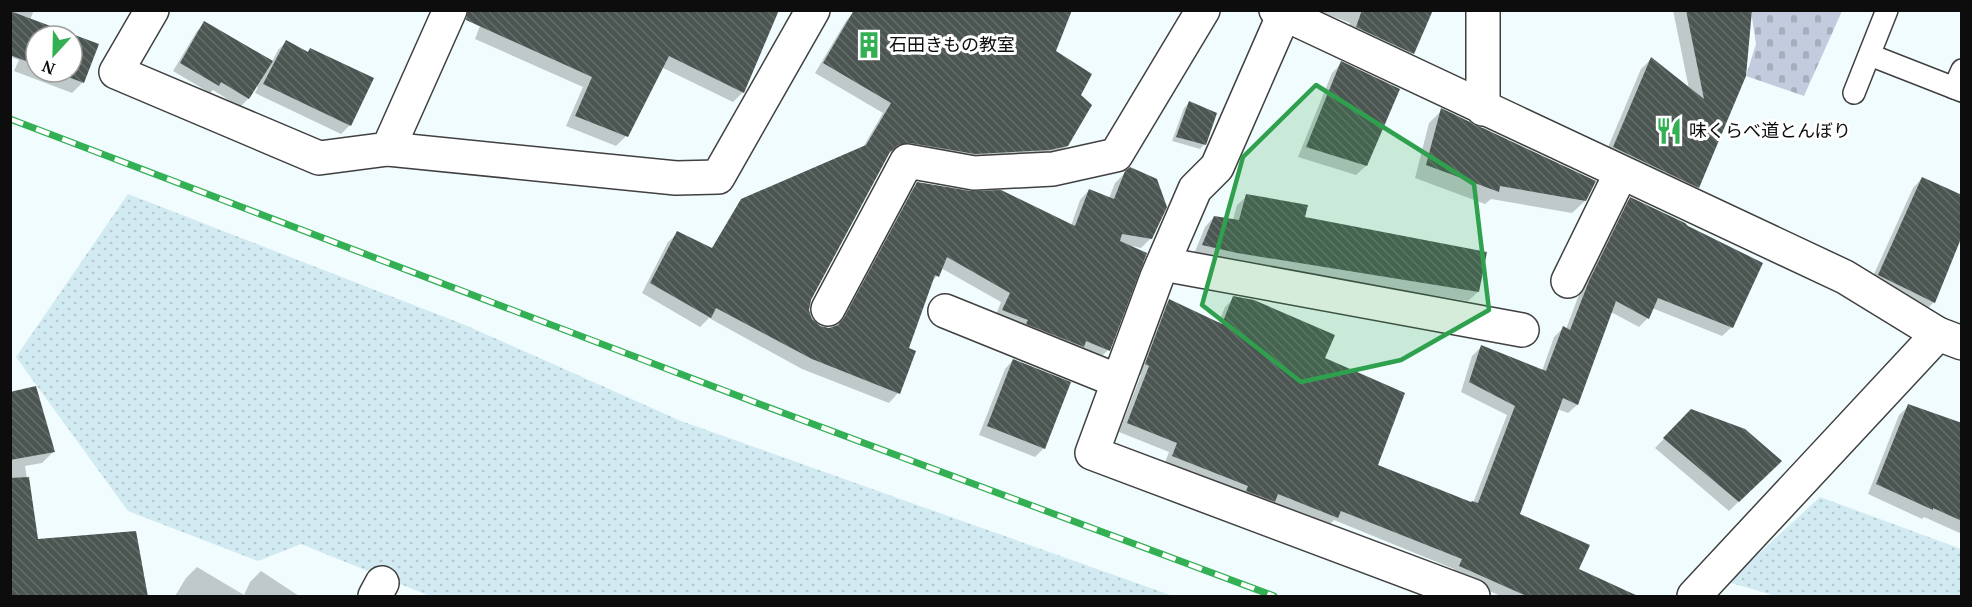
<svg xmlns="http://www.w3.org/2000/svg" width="1972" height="607" font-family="'PT Serif','Noto Sans JP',serif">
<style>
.farmland{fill:url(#farmland-dots)}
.cemetery{fill:url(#cemetery-stones)}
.shadow{fill:#0003;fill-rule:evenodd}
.building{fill:url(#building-back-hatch)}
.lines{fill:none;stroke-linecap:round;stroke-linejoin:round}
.service-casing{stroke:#404040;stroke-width:24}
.minor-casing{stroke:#404040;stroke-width:36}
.service{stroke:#fff;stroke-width:21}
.minor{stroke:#fff;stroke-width:33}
.rail-casing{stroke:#33b054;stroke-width:7}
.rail{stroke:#fff;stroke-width:4.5;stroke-dasharray:14;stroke-linecap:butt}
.marked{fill:#2fa04d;fill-opacity:0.2;stroke:#2fa04d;stroke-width:4.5;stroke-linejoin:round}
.labels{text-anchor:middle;stroke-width:6;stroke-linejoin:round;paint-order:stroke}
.poi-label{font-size:18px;fill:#0d0d0d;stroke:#fff;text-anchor:start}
</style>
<defs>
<pattern id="farmland-dots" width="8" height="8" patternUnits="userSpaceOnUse" patternTransform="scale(1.5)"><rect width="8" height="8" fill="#d2eaf1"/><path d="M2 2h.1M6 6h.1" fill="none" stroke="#b3c8cd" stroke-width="1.8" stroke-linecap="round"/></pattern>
<pattern id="cemetery-stones" width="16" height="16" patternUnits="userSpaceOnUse" patternTransform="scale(1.5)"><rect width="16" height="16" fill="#c2ccde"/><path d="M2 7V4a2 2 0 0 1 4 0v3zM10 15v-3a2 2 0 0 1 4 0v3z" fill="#a6aebd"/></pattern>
<pattern id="building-back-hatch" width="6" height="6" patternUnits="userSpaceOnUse" patternTransform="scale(1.5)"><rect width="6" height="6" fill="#4b5552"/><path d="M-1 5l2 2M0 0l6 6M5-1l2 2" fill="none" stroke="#666d6b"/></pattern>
</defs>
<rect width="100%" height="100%" fill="#f0fcfd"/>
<g class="farmland">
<polygon points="128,194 465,325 681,421 1173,596 430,596 301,544 258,561 128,511 16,357"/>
<polygon points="1820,497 1961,549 1961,596 1776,596 1728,582"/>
</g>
<polygon class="cemetery" points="1751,11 1842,11 1804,96 1746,76 1756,44"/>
<g class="shadow">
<path d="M10 10H34L30 20 97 45 83 82 72 93 14 71 19 60 10 57ZM36 36H72V72H36Z"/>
<polygon points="486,10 770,10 743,92 733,102 661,67 626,136 616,146 566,126 583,87 475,39"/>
<polygon points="1316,10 1431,10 1413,53 1402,64 1346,38 1350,23"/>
<polygon points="1673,10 1749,10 1698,187 1687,198 1603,159 1641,69 1651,59 1689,89"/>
<polygon points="855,11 1054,52 1079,96 1067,146 1057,156 965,163 900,151 888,153 810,300 808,310 811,320 819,327 829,329 837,327 908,193 918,183 1071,226 1080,200 1089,190 1109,198 1115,183 1126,172 1151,238 1141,248 1132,246 1108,350 1099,359 994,320 1001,302 941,268 937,276 931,282 907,349 898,393 889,403 802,369 709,318 700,327 642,293 668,242 678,233 709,249 734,209 706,254 709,256 739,206 737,206 742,200 862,149 883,113 815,73 846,21"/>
<polygon points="205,23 272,62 278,50 286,42 307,53 311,49 372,79 350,125 341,134 255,93 258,87 256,86 248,99 240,107 213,90 210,93 173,71 197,31"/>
<polygon points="1342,63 1366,166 1356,175 1298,157 1332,73"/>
<polygon points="1189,103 1205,144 1200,149 1172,141 1184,108"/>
<polygon points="1442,110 1585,201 1572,213 1491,199 1485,204 1415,178 1429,123"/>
<polygon points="1922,178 1934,302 1924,312 1869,285 1913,188"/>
<polygon points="1247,196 1304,218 1478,292 1468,301 1227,262 1194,254 1205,227 1214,217 1233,220 1237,205"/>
<polygon points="1630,199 1732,327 1722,336 1652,308 1648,318 1639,327 1611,312 1577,405 1568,413 1557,409 1518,515 1577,570 1636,596 1501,596 1451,575 1454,569 1334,520 1328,526 1164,465 1169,452 1119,432 1141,375 1137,374 1160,310 1169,301 1218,324 1225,307 1234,298 1323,359 1376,466 1471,504 1473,503 1507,415 1461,392 1472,356 1481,347 1542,371 1554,337 1563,328 1566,329 1580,292 1621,208"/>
<polygon points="1013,360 1044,448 1035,457 979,435 1005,369"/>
<polygon points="10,394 53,452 42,463 25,466 37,541 10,596"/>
<polygon points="1909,406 1962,450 1962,534 1924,517 1922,519 1868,494 1899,415"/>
<polygon points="1692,410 1779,462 1729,511 1655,448"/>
<polygon points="197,567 244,595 250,582 261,571 299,596 175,596 186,578"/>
</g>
<g class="building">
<polygon points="468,10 779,10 744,93 669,56 628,137 575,116 592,77 466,20"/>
<polygon points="854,10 1072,10 1056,51 1092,74 1081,95 1092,105 1068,146 1050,150 975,154 910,143 898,145 890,152 811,300 809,310 812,319 820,326 829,328 838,325 844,318 917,182 971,191 1001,190 1075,226 1089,189 1114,199 1125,171 1130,167 1157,179 1167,207 1152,239 1122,234 1120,241 1147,253 1110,351 1086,341 1084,347 1026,324 1028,320 1002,310 1010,293 947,257 939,277 935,275 909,348 916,351 900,394 812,359 716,308 711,318 650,283 677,231 712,248 741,199 866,145 891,103 823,63"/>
<polygon points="1362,10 1433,10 1414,54 1356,27"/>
<polygon points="1686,10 1752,10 1746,76 1699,188 1613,147 1651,57 1704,99"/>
<polygon points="10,11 99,44 84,83 55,72 72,72 72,36 36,36 36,65 10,55"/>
<polygon points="204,21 273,61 249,99 221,82 219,86 180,63"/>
<polygon points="286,40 308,52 310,48 374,78 351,126 263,84"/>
<polygon points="1341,61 1400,89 1367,166 1306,147"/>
<polygon points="1189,101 1217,113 1206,145 1176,137"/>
<polygon points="1441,108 1470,122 1474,125 1483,128 1596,181 1586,201 1500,186 1499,192 1426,165"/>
<polygon points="1922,177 1962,195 1962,236 1935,303 1878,275"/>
<polygon points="1246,194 1308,205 1305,217 1487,252 1479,292 1237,253 1202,245 1214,216 1239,220"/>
<polygon points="1630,197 1685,223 1688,226 1763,263 1733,328 1658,298 1649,319 1616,301 1578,405 1563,398 1520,514 1590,545 1579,569 1640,597 1529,597 1459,566 1462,559 1341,511 1338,518 1278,494 1275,502 1246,491 1248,486 1172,456 1177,443 1127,423 1149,366 1145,364 1169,299 1222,324 1233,296 1254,300 1335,335 1325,358 1405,393 1378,465 1471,502 1472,501 1478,503 1515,406 1469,382 1481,345 1546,371 1563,326 1570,330 1589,281"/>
<polygon points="1013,359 1071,382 1045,449 987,426"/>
<polygon points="36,386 55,452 10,460 10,392"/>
<polygon points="1908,404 1962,423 1962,521 1933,508 1933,510 1876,484"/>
<polygon points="1691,409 1745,429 1782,461 1739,502 1663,438"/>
<polygon points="29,477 38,539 136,531 148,597 10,597 10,478"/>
</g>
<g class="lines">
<defs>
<g id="service">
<polyline points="1870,55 1962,91"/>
<polyline points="1954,88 1962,70"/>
<polyline points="1854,93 1887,10"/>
</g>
<g id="minor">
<polyline points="152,10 116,72 319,158 388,149 450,10"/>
<polyline points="1276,10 1845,277 1938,334 1962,343"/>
<polyline points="1483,10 1483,109"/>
<polyline points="1284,14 1217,167 1195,189 1157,277 1092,453 1473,596"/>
<polyline points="388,149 676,178 718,177 813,10"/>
<polyline points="1163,264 1522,330"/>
<polyline points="1568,281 1621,173"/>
<polyline points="828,309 907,161 974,173 1053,169 1116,155 1203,10"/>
<polyline points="945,311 1118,381"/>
<polyline points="375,596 382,583"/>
<polyline points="1694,596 1938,334"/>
</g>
</defs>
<use href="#service" class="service-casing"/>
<use href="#minor" class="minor-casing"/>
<use href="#service" class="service"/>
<use href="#minor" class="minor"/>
<defs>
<polyline id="rail" points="10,119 770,408 1274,596"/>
</defs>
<use href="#rail" class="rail-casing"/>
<use href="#rail" class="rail"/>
</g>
<path class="marked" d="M1316 85 1474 184 1489 310 1401 360 1301 382 1202 305 1243 157Z"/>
<defs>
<symbol id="building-bare" viewBox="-9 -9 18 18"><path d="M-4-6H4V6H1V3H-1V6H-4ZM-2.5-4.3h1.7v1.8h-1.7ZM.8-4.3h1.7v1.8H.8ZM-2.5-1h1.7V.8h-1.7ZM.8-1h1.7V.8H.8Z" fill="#33b054" stroke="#fff" stroke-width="2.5" paint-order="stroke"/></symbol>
<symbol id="restaurant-bare" viewBox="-9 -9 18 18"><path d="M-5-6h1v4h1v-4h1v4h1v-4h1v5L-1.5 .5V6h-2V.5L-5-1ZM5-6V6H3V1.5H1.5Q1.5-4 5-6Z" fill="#33b054" stroke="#fff" stroke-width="2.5" paint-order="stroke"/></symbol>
</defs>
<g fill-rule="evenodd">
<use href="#building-bare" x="850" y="26" width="38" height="38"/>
<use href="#restaurant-bare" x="1650" y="112" width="38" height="38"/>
</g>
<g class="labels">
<g class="poi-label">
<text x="889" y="51">石田きもの教室</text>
<text x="1689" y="137">味くらべ道とんぼり</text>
</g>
</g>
<rect width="1972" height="607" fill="none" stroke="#0d0d0d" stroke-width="24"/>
<g transform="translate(54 54) rotate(202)"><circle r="28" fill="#ffffff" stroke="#9e9e9e" stroke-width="1.5"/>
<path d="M0-4.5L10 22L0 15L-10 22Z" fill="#33b054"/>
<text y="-9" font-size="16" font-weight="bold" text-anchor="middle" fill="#0d0d0d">N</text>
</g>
</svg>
